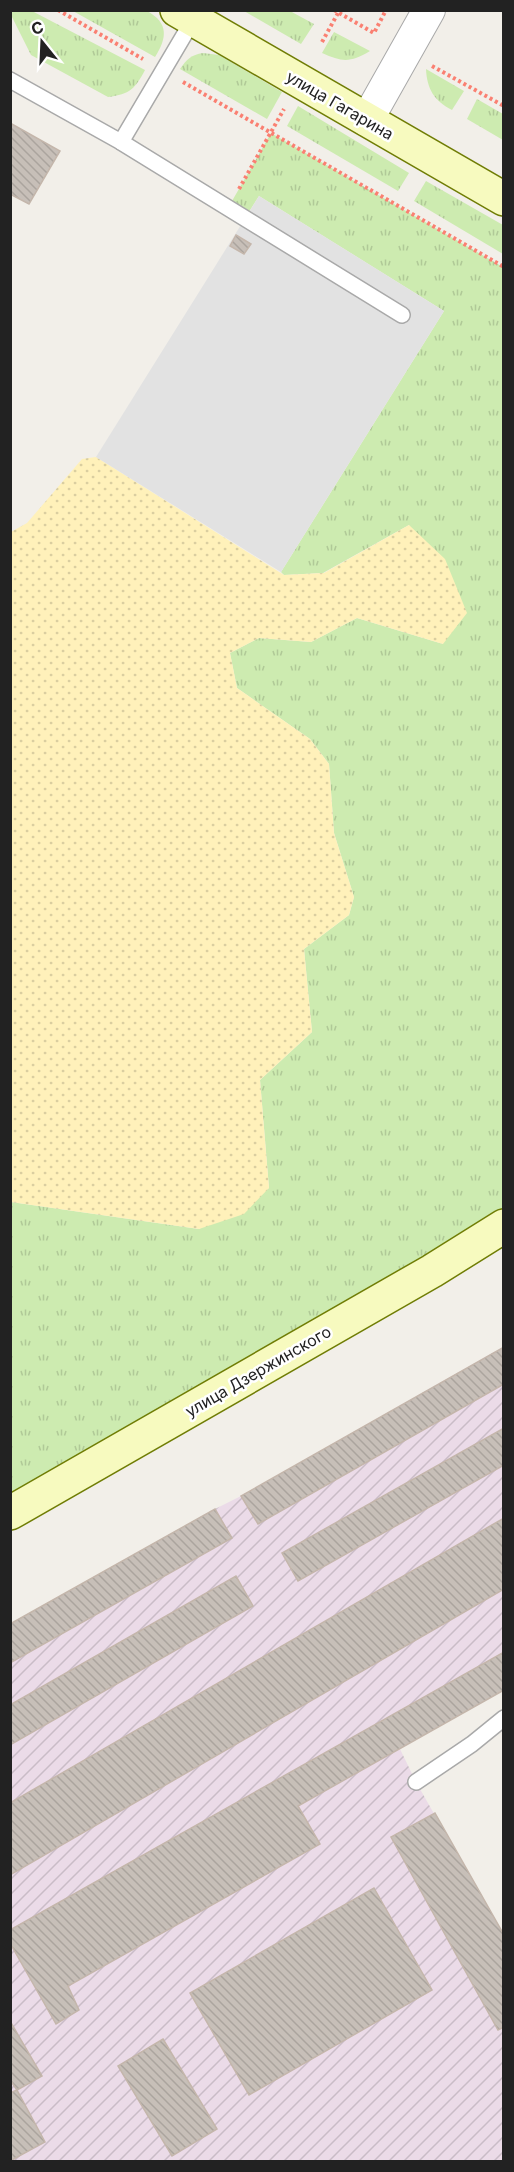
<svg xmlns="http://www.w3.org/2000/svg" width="514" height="2172" font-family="Inter,sans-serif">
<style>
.industrial{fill:url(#industrial-furrows)}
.grass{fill:url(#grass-tufts)}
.sand{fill:url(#sand-dots)}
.parking{fill:#e2e2e2}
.building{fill:url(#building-back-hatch);stroke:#c4b6ab;stroke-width:1.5}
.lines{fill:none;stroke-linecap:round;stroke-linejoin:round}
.lane-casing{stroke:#a9a9a9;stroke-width:18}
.street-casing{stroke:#a9a9a9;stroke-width:34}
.secondary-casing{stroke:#707d05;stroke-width:36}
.path{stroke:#fa8072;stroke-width:4;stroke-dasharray:3 3;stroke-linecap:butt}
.lane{stroke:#fff;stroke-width:15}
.street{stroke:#fff;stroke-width:32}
.secondary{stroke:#f7fabf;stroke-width:33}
.labels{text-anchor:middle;stroke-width:5;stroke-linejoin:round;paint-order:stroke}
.street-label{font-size:16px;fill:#222;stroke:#fff}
</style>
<defs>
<pattern id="industrial-furrows" width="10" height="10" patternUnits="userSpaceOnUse" patternTransform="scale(1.5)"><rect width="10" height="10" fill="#ebdbe8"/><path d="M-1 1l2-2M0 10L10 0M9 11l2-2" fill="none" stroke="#c9bcc7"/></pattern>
<pattern id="grass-tufts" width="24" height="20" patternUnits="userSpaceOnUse" patternTransform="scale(1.5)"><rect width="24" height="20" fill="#cdebb0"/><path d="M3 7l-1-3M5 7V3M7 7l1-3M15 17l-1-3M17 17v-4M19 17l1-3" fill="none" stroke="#b0c997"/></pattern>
<pattern id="sand-dots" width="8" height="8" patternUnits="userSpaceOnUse" patternTransform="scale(1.5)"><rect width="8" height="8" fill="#fff1ba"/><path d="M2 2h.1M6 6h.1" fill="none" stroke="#dacea0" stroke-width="1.8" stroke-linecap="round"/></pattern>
<pattern id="building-back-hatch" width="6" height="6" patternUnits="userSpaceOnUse" patternTransform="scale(1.5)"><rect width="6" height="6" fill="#c7bfb8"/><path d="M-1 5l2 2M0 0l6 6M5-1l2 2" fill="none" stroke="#aba49e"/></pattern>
</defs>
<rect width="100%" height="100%" fill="#f2efe9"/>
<polygon class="industrial" points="503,1347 503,1690 400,1749 416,1782 503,1935 503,2161 11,2161 10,1624 215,1509 241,1496"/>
<g class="grass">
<path d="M13 10 32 11 145 70C135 89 130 94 108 97L31 55 11 15Z"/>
<path d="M73 11H147C169 23 167 38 155 57Z"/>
<polygon points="244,11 290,11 314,24 301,44"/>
<path d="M334 32 370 51C350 63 342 62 322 53Z"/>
<path d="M203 53 219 55 282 92 267 119 180 69C187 59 191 55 203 53Z"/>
<path d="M426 69 464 91 452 110C434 101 427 89 426 69Z"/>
<polygon points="477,99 503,114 503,140 467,119"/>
<polygon points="298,106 409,173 398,191 287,126"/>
<polygon points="271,133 503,267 503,1226 11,1513 11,1202 199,1229 269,1188 260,1080 312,1032 304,949 349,915 354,897 334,833 329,764 310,739 237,688 230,653 259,638 311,642 357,618 443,644 409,525 323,573 284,575 281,572 444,311 259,196 245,218 228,208"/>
<polygon points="426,181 503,225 503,254 414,201"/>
</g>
<polygon class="sand" points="96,457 284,575 324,573 409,525 445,559 467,613 443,644 357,618 311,642 259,638 230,653 237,688 310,739 329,764 334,833 354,897 349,915 304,949 312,1032 260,1080 269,1188 244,1214 199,1229 11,1202 11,532 27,523 82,459"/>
<polygon class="parking" points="259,196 444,311 281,572 96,457"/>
<g class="building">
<polygon points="10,123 60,151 29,204 10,194"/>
<polygon points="236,235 251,244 244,254 230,246"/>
<polygon points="504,1347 504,1384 258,1524 241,1496"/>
<polygon points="504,1428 504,1465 298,1581 282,1553"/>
<polygon points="215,1509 232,1538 10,1663 10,1624"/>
<polygon points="504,1518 504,1589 10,1875 10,1803"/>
<polygon points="236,1576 253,1606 10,1745 10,1705"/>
<polygon points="504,1652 504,1690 298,1806 320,1844 68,1986 79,2010 56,2024 10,1943 10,1930"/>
<polygon points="435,1813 504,1935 504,2027 498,2030 391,1837"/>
<polygon points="374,1888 432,1990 249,2095 190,1993"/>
<polygon points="10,2021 42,2076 17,2090 45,2142 10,2161 10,2093 17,2090 10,2080"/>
<polygon points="163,2039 217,2129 172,2156 118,2066"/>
</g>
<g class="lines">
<defs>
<g id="lane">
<polyline points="10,80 121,142 193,20"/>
<polyline points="121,142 402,315"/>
<polyline points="416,1782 472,1744 504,1718"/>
</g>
<polyline id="street" points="367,120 429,10"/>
<g id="secondary">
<polyline points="177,10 504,199"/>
<polyline points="10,1513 432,1271 504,1226"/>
</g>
</defs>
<use href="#lane" class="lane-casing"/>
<use href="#street" class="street-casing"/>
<use href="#secondary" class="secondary-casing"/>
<g class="path">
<polyline points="58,10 143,59"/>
<polyline points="334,10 374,33 386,10"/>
<polyline points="322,42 338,13"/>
<polyline points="432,66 504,106"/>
<polyline points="183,82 504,267"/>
<polyline points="239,189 284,109"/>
</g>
<use href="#lane" class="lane"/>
<use href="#street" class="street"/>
<use href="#secondary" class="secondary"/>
</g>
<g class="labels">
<g class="street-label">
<text transform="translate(340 105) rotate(30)" y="6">улица Гагарина</text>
<text transform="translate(258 1371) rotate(-30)" y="6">улица Дзержинского</text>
</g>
</g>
<rect width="514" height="2172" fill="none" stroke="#222222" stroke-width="24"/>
<g transform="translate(42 42) rotate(342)" stroke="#ffffff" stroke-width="4.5" paint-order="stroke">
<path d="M0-4.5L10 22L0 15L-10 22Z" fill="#222222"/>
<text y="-9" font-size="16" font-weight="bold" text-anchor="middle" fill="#222222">С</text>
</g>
</svg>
